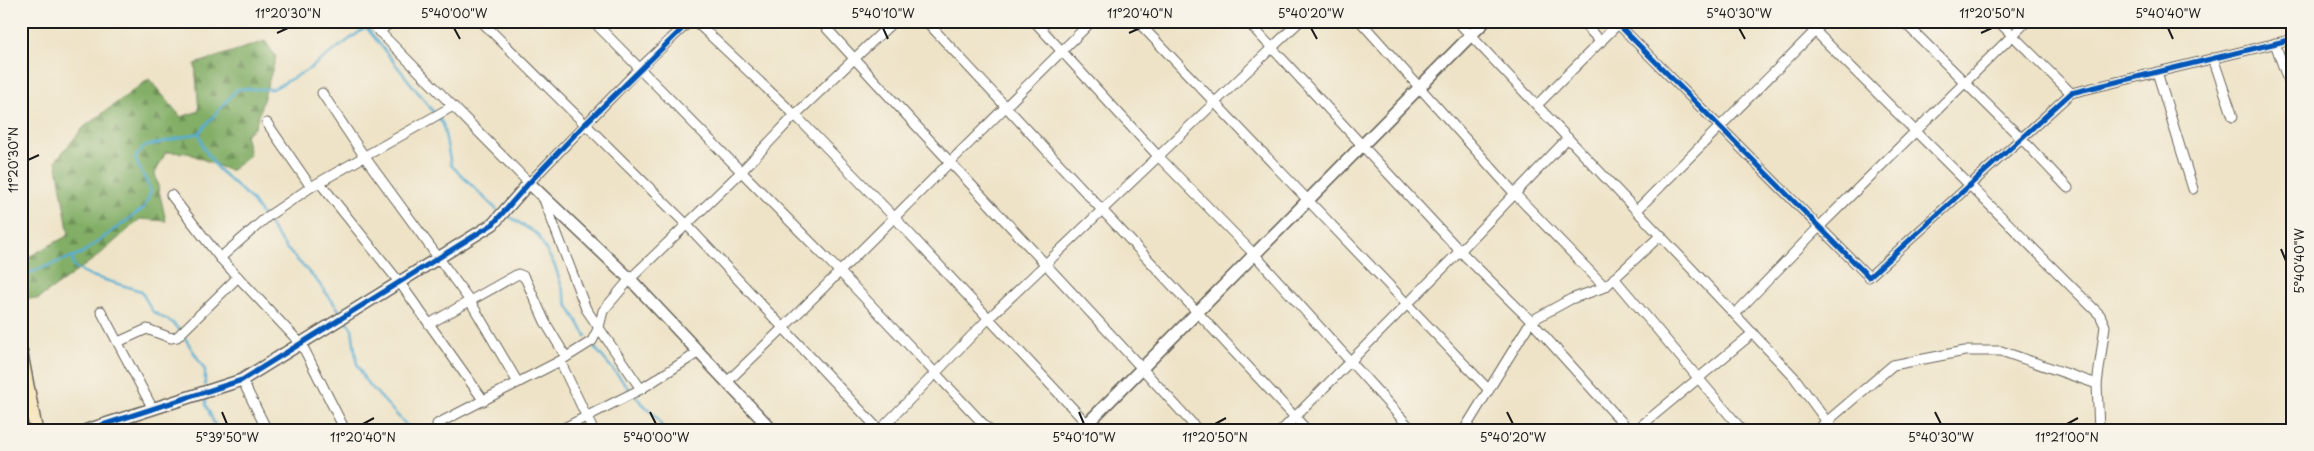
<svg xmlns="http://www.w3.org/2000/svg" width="2314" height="451" font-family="'Playpen Sans',sans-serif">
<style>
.forest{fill:url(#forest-firs);stroke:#4f6541}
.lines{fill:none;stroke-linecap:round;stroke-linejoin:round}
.stream{stroke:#55aed3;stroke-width:2.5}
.minor-casing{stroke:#666258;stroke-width:11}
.tertiary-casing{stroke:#666258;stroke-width:14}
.secondary-casing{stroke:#666258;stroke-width:15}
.minor{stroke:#fff;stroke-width:9}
.tertiary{stroke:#fff;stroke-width:11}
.secondary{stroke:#f7e8c3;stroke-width:12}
.cycleway-casing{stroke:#f7f3e8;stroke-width:8}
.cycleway{stroke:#0057b8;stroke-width:5}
.ticks{fill:none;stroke:#1c1c1c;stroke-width:2}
.neatline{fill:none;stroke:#1c1c1c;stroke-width:2}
.ticks-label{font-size:12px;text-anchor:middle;fill:#1c1c1c}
</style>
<defs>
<pattern id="forest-firs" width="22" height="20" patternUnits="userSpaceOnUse" patternTransform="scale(1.25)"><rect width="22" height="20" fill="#82ae66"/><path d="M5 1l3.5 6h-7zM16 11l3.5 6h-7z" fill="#6a8d53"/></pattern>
</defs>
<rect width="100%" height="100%" fill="#f7f3e8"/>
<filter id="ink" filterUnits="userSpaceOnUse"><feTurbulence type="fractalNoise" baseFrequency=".02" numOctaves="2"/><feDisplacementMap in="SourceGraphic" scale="10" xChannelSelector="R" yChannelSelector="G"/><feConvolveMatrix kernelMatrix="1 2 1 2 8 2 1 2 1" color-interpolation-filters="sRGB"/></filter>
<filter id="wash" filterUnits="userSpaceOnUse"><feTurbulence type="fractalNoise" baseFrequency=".0096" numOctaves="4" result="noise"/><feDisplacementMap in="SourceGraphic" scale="20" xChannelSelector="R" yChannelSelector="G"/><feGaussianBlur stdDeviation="1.12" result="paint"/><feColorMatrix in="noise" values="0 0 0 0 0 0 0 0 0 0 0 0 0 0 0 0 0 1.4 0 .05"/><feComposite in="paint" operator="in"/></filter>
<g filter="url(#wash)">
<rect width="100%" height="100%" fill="#eee3c7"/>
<polygon class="forest" points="265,41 276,57 255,127 245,135 250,155 230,171 188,153 166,152 155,173 166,221 140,219 98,256 38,299 21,297 21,261 69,235 56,160 84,127 149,79 181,117 199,111 195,64"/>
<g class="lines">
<g class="stream">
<polyline points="366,27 443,124 451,165 497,210"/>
<polyline points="199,133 203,147 218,169 251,199 286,248 318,282 342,314"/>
<polyline points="510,217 537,234 555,266 568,306 586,336"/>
<polyline points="72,257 74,267 92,276 141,291 153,312 173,323 180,331"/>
<polyline points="21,276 82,253 144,208 151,191 135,159 143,147 199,133 237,89 273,89 309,69 369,25"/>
<polyline points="345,319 352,329 357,364 365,380 407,426 429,430"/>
<polyline points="183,335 205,370 205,385"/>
<polyline points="595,348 631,391"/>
<polyline points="634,395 657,418 664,430"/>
<polyline points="206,399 206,405 217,430"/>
</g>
</g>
</g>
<g filter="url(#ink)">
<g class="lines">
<defs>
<g id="minor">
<polyline points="369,21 529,183 639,69 690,21"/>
<polyline points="481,21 686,224 879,430"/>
<polyline points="593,21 839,271 989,430"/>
<polyline points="695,21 795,115 894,217 1093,430"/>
<path d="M820 21C945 159 1074 292 1198 430"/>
<polyline points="926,21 1307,430"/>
<polyline points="1034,21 1158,156 1254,254 1412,430"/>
<polyline points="1137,21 1489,390"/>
<polyline points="1247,21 1460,251 1531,321 1629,430"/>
<polyline points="1360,21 1515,194 1605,287"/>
<polyline points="1457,21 1794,377 1833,430"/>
<polyline points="1581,21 1601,42"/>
<polyline points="1805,21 2100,315 2105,326 2097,384 2099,430"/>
<polyline points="1903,21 2021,138 2068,188"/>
<polyline points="1998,21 2071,93"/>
<polyline points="1618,24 1869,277 2071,93 2293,39"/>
<polyline points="379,32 392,21"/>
<polyline points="2275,43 2293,95"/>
<polyline points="2213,58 2233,117"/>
<polyline points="2157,72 2193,189"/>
<polyline points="322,93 364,156 470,301 517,381"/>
<polyline points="1537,105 1621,21"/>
<polyline points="267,123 311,187"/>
<polyline points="320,183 400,283 484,401"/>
<polyline points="171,195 220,258 302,345 345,430"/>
<polyline points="543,197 586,309 641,389"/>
<polyline points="1637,210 1825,21"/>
<polyline points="220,258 267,217 311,187 453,106"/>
<polyline points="1614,278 1742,430"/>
<polyline points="101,311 153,409"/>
<polyline points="1735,314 1819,227 2027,21"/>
<polyline points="429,324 518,274 523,276 526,280 545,322 566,357"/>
<polyline points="118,342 147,329 171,338 177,337 238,277"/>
<polyline points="560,361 593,430"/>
<polyline points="242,380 267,430"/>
<polyline points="727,382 784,327 1092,21"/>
<polyline points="441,430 437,424 560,361 592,341 599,327 603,311 630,279 740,173 795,115 894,21"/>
<polyline points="560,430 641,389 699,352"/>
<polyline points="880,430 988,319 1300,21"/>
<polyline points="1282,430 1460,251 1568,138"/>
<polyline points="1464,430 1531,321 1571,299 1605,287 1661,235"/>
<polyline points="1636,430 1753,333"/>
<polyline points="1817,430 1893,365 1965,351 2001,351 2097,384"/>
</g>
<g id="tertiary">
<polyline points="87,430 242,380 493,224 529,183 630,279 772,430"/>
<polyline points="1081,430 1485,21"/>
</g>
<polyline id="secondary" points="21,352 36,430"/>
</defs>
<use href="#minor" class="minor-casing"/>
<use href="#tertiary" class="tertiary-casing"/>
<use href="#secondary" class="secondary-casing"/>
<use href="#minor" class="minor"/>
<use href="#tertiary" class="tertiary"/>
<use href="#secondary" class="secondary"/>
<defs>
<g id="cycleway">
<polyline points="1618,24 1869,277 2071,93 2293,39"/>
<polyline points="87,430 242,380 493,224 529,183 585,124 690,21"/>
</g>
</defs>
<use href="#cycleway" class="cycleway-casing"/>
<use href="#cycleway" class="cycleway"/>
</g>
</g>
<path class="ticks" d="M454 28 460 39M883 28 888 39M1311 28 1317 39M1739 28 1745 39M2168 28 2173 39M277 33 288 28M1129 33 1140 28M1981 33 1992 28M28 160 39 155M2281 249 2286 261M222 412 227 424M650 412 656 424M1079 412 1084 424M1507 412 1513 424M1935 412 1941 424M363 424 374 418M1215 424 1226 418M2067 424 2078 418"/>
<rect width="2314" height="451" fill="none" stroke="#f7f3e8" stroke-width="55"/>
<rect x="28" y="28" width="2258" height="396" class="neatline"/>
<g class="ticks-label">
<text x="288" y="18">11°20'30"N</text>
<text x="454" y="18">5°40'00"W</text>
<text x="883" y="18">5°40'10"W</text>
<text x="1140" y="18">11°20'40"N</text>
<text x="1311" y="18">5°40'20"W</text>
<text x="1739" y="18">5°40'30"W</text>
<text x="1992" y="18">11°20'50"N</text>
<text x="2168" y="18">5°40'40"W</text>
<text transform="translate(14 160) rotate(-90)" y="4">11°20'30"N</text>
<text transform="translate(2300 261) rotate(-90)" y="4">5°40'40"W</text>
<text x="227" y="442">5°39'50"W</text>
<text x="363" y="442">11°20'40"N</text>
<text x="656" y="442">5°40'00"W</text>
<text x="1084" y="442">5°40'10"W</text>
<text x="1215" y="442">11°20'50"N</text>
<text x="1513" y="442">5°40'20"W</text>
<text x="1941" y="442">5°40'30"W</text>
<text x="2067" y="442">11°21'00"N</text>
</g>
</svg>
